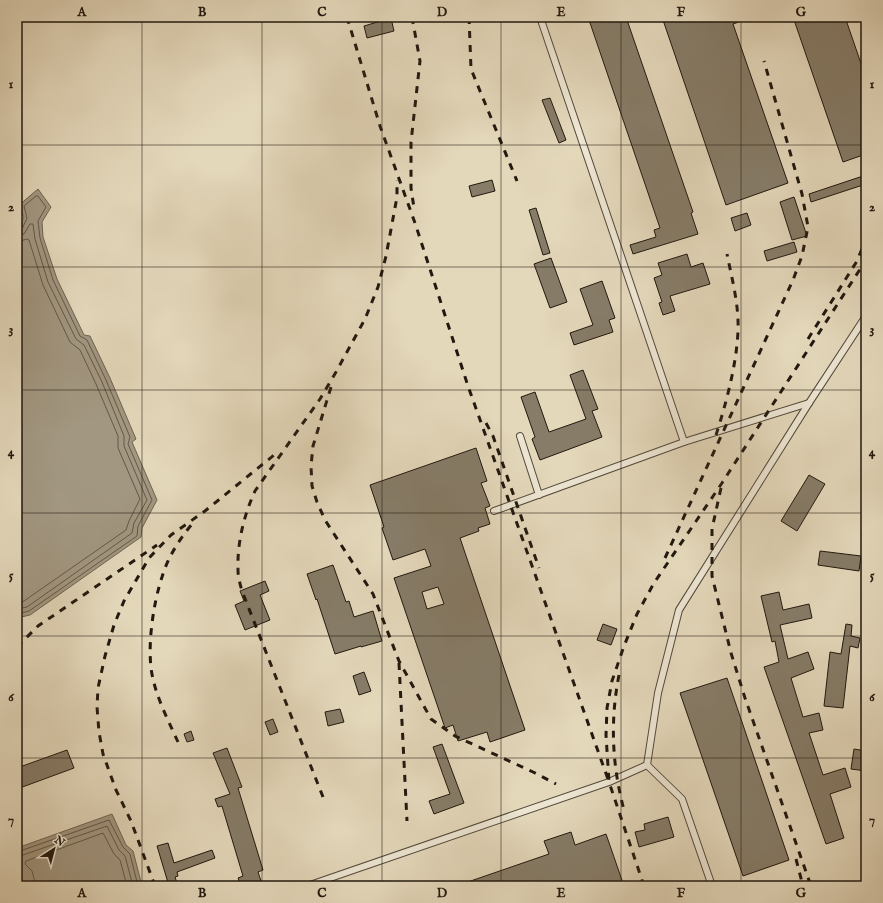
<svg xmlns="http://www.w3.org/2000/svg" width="883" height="903" font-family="'IM FELL English',serif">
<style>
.water{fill:#a29781;stroke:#6e6453}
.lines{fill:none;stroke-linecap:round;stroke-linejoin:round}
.shore{stroke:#625848;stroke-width:1}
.building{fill:#867c68;stroke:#21180f;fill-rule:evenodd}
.lane-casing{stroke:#52483a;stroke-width:8}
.lane{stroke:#ede6d3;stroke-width:6}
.rail{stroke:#21180f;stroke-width:3;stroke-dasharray:7 7;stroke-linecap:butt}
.grid{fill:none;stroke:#21180f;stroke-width:1;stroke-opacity:0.55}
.neatline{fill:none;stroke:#21180f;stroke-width:1.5}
.grid-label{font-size:13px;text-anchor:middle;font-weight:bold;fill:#21180f}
</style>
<rect width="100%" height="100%" fill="#e4d8bb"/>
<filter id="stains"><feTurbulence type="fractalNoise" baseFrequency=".005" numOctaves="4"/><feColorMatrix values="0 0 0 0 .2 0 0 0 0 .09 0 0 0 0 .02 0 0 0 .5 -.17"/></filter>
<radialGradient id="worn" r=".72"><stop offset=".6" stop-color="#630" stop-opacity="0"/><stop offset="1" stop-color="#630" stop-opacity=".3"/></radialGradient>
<g class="water">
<polygon points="38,189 51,207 42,222 43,237 57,279 84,335 90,336 110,378 136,439 132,442 157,500 142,528 141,537 30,615 17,618 17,230 24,217 18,206"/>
<polygon points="112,814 126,845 133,851 142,886 22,886 17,873 17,848"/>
</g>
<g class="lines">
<g class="shore">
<polyline points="17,231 22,229 27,218 24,206 36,196 38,196 46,207 38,221 40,238 53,280 80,336 87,340 106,380 130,437 128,444 152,500 138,526 137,536 29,611 17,614"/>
<polyline points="17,236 24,234 30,224 33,224 35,239 48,282 76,339 84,345 102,382 124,436 124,446 147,500 134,523 132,533 27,607 17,609"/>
<polyline points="17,242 27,239 29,240 43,285 70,342 80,350 96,384 118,436 118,448 140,499 129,521 126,530 24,601 17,603"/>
<polyline points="17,852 109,820 123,847 130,854 138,886"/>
<polyline points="17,857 107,826 119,850 125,856 133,886"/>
<polyline points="36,886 32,871 25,864 26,861 103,833 114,854 120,860 127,886"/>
</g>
</g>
<g class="building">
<polygon points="588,17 626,17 693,212 691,213 698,234 633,254 630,245 656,237 654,230 660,228"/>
<polygon points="662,17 750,17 750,18 733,24 788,183 726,205"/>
<polygon points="793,17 845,17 866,78 866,154 843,162"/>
<polygon points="391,18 394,31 367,38 364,26"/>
<polygon points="550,98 566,140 559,143 542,100"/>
<polygon points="866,175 866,184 811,202 809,194"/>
<polygon points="492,180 495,191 472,197 469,186"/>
<polygon points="794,197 807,236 792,240 780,202"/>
<polygon points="536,208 550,253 543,255 529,210"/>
<polygon points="747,213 751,225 735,231 731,218"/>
<polygon points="794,242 797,252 767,261 764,251"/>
<polygon points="687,254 691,267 703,263 710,284 670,296 675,311 663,315 659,303 662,302 654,278 662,275 658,263"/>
<polygon points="551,258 567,302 550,308 534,264"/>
<polygon points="602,281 615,318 609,320 613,332 574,345 570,333 593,325 580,289"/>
<polygon points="583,370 598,409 592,411 602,437 540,460 532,439 535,437 521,397 535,392 549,432 586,419 570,375"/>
<path d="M476 448 487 481 481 483 490 506 485 508 490 524 478 528 479 531 460 538 525 730 490 742 487 732 458 741 453 725 445 728 394 578 431 566 425 549 393 560 382 528 384 527 370 485ZM438 587 444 604 427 609 422 592Z"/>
<polygon points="809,475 825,484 797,531 781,521"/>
<polygon points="820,551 861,556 859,571 818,565"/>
<polygon points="333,565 346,602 349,601 354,617 373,611 382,641 361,647 361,646 335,654 317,599 316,600 307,574"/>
<polygon points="265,581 269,591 260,595 270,620 245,630 235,605 244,601 240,591"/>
<polygon points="779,592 783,610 809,604 812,618 780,625 788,659 808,652 814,669 791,678 803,717 819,713 823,730 809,733 823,775 845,768 851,787 830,794 844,838 826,844 764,667 779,662 775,641 772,642 761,596"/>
<polygon points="603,624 617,629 611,645 597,640"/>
<polygon points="846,624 852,625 851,636 860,638 858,648 850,646 843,708 824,706 830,652 841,654"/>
<polygon points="364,672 371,691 359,695 353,676"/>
<polygon points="727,678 789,860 743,876 680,693"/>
<polygon points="340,709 344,722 328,726 325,712"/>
<polygon points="273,719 278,732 270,735 265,722"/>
<polygon points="191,731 194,740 187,742 184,734"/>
<polygon points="442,744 464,803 434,814 429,801 450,794 433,747"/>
<polygon points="227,748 242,787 238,788 263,870 258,872 261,881 245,886 241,886 238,878 243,876 222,806 218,807 215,799 230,794 213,753"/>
<polygon points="854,749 866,751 866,771 851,769"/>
<polygon points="67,750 74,768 17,789 17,768"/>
<polygon points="668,817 674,837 639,847 635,832 645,830 644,824"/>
<polygon points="571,832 575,845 606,834 624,886 459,886 459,885 549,854 544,841"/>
<polygon points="168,843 174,863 212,850 215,858 177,872 178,876 175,877 178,886 169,886 157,846"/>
</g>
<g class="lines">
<defs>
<g id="lane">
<polyline points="540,17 684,442 809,403"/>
<polyline points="520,436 539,495"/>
<polyline points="494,511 684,442"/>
<polyline points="647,765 682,799 712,886"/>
<polyline points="307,886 609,782 647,765 658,693 679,610 809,403 866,316"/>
</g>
</defs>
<use href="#lane" class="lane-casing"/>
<use href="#lane" class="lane"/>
<g class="rail">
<polyline points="347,17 380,126 415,223 468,386 609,782"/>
<polyline points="412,17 420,61 411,142 411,188 414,208"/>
<polyline points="469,17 471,69 517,181"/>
<polyline points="808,339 857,261 866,239"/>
<polyline points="331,387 313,446 311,466 312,486 317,502 325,520 373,594 399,661 431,719 455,736 533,772 556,784"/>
<polyline points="486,423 493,436 539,568"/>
<path d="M716 435C726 404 737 363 738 330 739 305 732 279 727 254"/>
<polyline points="721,488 712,529 712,576 731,653 745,698 811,886"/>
<polyline points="665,558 793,280 802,256 808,227 802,194 764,61"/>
<polyline points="17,647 38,626 157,545"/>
<polyline points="399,663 407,821"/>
<path d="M619 675C610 721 612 765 624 810"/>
<path d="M178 742C169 722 158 701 153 679 146 651 153 604 162 577 168 557 179 540 192 524"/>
<path d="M323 797 242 591C240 584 238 577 238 570 237 543 244 515 255 491L320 399 336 372 365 319 378 287 386 256 397 197V180"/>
<polyline points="796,859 803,886"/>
<polyline points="155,886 131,821 116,790 103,754 99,732 97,707 98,688 105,656 114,625 124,601 149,558 171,535 205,511 279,451"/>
<polyline points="644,886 609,782 606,735 607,708 612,681 624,646 637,614 654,583 722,483 866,260"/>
</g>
</g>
<path class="grid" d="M142 17V886M262 17V886M382 17V886M501 17V886M621 17V886M741 17V886M17 145H866M17 267H866M17 390H866M17 513H866M17 636H866M17 758H866"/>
<rect width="883" height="903" fill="none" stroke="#e4d8bb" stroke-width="44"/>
<g transform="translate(54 849) rotate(36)" stroke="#ede6d3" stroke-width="3" paint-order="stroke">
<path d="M0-3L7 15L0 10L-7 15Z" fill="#21180f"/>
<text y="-6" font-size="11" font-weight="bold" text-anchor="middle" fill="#21180f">N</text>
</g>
<rect x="22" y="22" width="839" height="859" class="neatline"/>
<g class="grid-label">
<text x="82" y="16">A</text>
<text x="202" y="16">B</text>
<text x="322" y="16">C</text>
<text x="442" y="16">D</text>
<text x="561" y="16">E</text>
<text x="681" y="16">F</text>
<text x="801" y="16">G</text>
<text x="11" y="88">1</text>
<text x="872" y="88">1</text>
<text x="11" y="211">2</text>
<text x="872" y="211">2</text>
<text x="11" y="333">3</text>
<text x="872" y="333">3</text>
<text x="11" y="456">4</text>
<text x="872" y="456">4</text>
<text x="11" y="579">5</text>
<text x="872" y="579">5</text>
<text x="11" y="701">6</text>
<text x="872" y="701">6</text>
<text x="11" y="824">7</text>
<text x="872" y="824">7</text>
<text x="82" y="897">A</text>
<text x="202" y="897">B</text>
<text x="322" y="897">C</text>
<text x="442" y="897">D</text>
<text x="561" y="897">E</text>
<text x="681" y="897">F</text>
<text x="801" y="897">G</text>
</g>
<rect width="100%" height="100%" filter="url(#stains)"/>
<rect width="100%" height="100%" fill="url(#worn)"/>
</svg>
